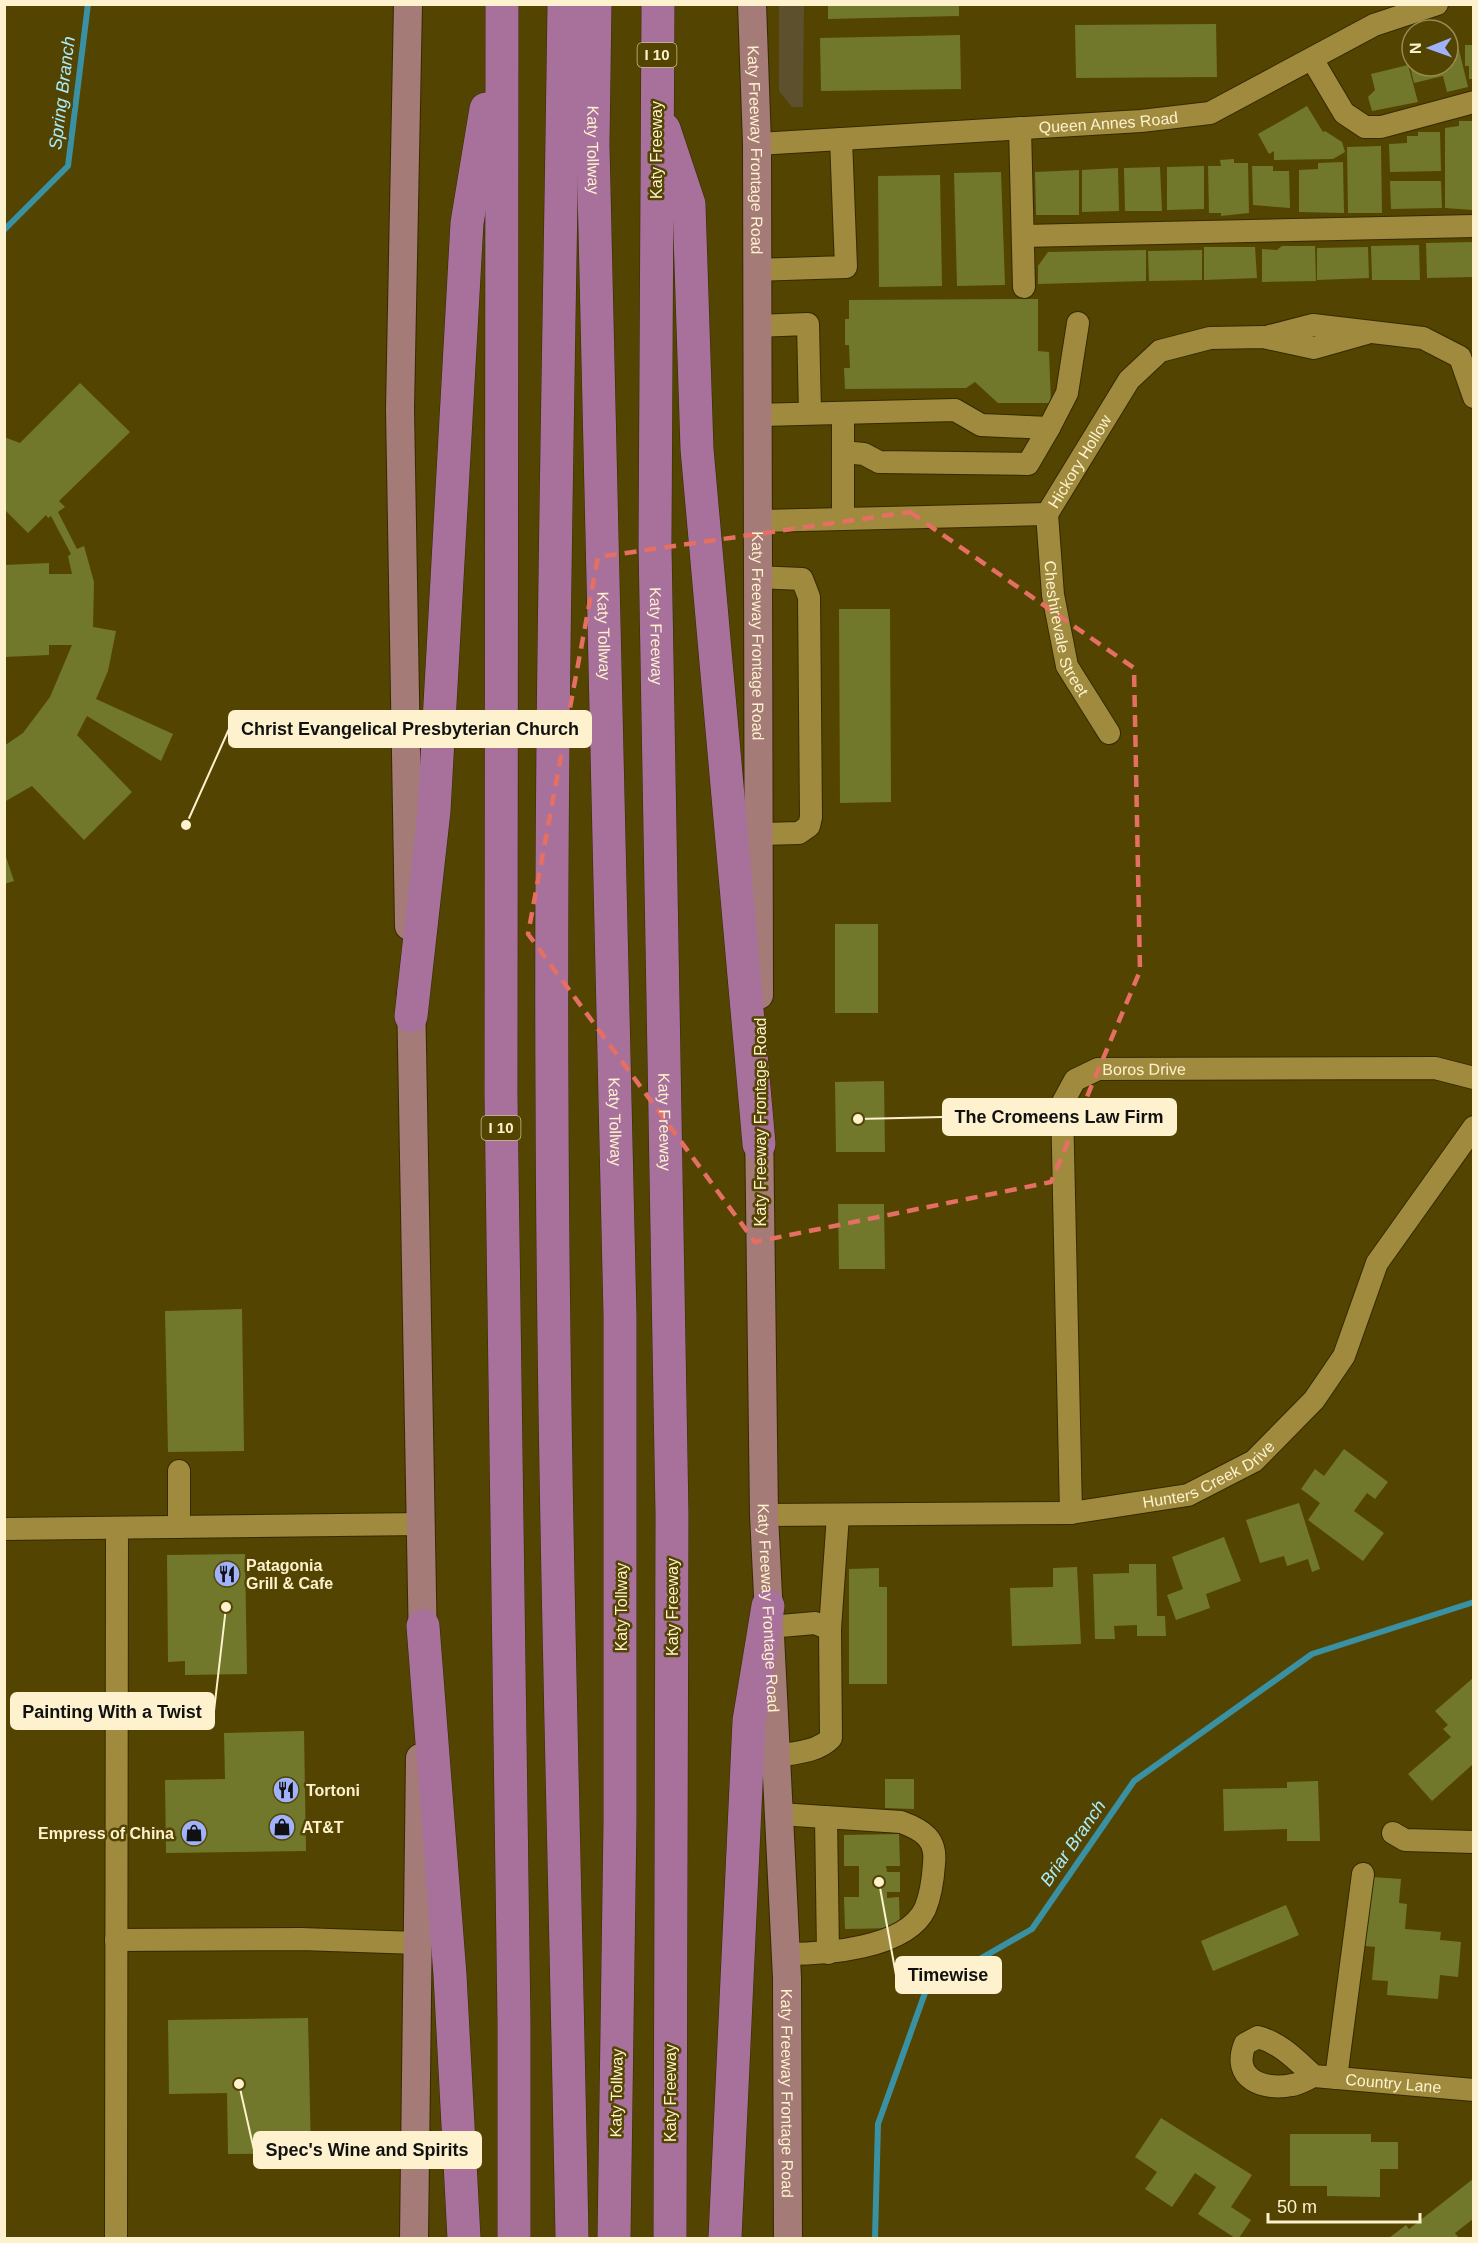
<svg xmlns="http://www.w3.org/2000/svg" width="1478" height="2243" font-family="Helvetica,sans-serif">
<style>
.green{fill:#5c512c}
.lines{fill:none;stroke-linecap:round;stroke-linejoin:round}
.stream{stroke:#3a91a3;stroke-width:6}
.building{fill:#71782c}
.minor-casing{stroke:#352a00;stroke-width:24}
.major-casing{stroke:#352a00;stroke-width:30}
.highway-casing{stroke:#352a00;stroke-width:34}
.minor{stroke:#9f8a3e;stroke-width:22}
.major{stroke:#a47b76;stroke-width:28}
.highway{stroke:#a7719c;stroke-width:33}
.marked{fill:none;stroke:#e46f62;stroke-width:4.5;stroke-dasharray:12 8;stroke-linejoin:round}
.labels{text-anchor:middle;stroke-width:5;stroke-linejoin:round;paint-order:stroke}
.shield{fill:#534402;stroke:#cabe90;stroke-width:1.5}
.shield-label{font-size:15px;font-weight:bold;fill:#fdf2cd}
.street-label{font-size:16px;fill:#fdf2cd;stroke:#534402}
.poi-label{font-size:16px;font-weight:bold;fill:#fdf2cd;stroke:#534402;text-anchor:start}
.water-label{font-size:18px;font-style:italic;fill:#a9ecfb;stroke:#534402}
.leader{fill:none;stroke:#fdf2cd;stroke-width:2}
.callout-dot{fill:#fdf2cd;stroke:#534402;stroke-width:2}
.callout{fill:#fdf2cd;stroke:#fdf2cd;stroke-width:2}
.callout-label{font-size:18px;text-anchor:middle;font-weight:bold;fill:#111}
</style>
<rect width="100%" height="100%" fill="#534402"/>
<polygon class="green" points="779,5 804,5 803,107 792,107 779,91"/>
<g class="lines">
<g class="stream">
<polyline points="4,230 68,166 88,4"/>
<polyline points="875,2238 878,2124 926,1990 1032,1929 1134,1781 1312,1654 1474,1602"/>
</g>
</g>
<g class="building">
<polygon points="828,4 959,4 959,16 828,19"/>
<polygon points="1216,24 1217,77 1076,78 1075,25"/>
<polygon points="960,35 961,89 821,91 820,38"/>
<polygon points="1465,45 1473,45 1473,79 1469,79 1469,66 1465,66"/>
<polygon points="1458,46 1468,87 1447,92 1443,76 1414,83 1408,57 1412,57 1412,66 1448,66 1448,48"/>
<polygon points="1408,65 1418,102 1372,111 1368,97 1375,90 1371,74"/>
<polygon points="1307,106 1323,132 1325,131 1342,142 1345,152 1333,159 1274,160 1274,151 1269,154 1258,134"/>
<polygon points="1459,121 1473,121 1473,210 1445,208 1445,128 1459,126"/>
<polygon points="1418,132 1440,132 1441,171 1390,172 1389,144 1407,143 1407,136 1418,136"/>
<polygon points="1381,146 1382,213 1348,213 1347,147"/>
<polygon points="1234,159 1234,163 1248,163 1249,213 1221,216 1221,213 1209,213 1208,166 1221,166 1220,160"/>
<polygon points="1343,162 1344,213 1299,212 1299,170 1318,169 1318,163"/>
<polygon points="1204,166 1204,209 1167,210 1167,167"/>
<polygon points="1252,166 1273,166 1273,171 1289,171 1290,208 1253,205"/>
<polygon points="1160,167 1162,211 1125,211 1124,168"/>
<polygon points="1118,168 1119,211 1082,212 1082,170"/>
<polygon points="1079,170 1079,215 1036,215 1035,172"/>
<polygon points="1001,172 1005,285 957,286 954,173"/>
<polygon points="940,175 942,286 879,287 878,176"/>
<polygon points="1390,181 1441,181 1442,208 1391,209"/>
<polygon points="1473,242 1473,277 1427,278 1426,243"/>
<polygon points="1419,245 1420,280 1372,280 1371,246"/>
<polygon points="1282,246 1315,246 1316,281 1262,282 1262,249 1277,250"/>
<polygon points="1204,247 1255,247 1257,278 1204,280"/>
<polygon points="1368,247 1369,278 1317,280 1317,248"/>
<polygon points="1146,250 1146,281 1038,284 1038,266 1048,252"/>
<polygon points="1202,250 1202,280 1149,281 1148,251"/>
<polygon points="1038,299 1038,351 1049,352 1051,403 998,403 975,382 966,388 845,389 844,368 850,368 849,345 845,345 845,319 849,319 849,300"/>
<polygon points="80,383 130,432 59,501 65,507 58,512 77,549 84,546 94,582 93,627 116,631 108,671 96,699 173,734 161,761 87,716 77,735 132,792 84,840 32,786 4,802 4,746 23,733 50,697 72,645 49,645 49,655 4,657 4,565 49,563 49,574 72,574 68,556 71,554 51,516 48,518 46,515 28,533 4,509 4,437 20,443"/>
<polygon points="839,609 890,609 891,802 840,803"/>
<polygon points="4,851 14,881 4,884"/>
<rect x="835" y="924" width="43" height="89"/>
<polygon points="884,1081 885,1152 836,1152 835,1082"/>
<polygon points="838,1204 884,1204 885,1269 839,1269"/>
<polygon points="242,1309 244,1451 168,1452 165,1311"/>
<polygon points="1344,1449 1388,1482 1375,1499 1367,1493 1354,1511 1384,1533 1363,1561 1308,1520 1320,1503 1301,1489 1315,1469 1324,1476"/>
<polygon points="1299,1503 1320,1569 1312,1572 1308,1559 1287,1566 1284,1556 1260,1563 1246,1520"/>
<polygon points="1224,1537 1241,1581 1206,1594 1210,1608 1176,1620 1167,1595 1183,1589 1172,1557"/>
<polygon points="245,1554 247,1674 185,1675 185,1661 168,1662 167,1555"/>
<polygon points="1129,1564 1156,1564 1157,1616 1165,1616 1166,1636 1137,1636 1137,1625 1114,1626 1115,1639 1095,1639 1093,1574 1129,1573"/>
<polygon points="1077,1567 1081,1644 1012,1646 1010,1588 1053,1587 1053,1568"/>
<polygon points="879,1568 879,1587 887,1587 887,1684 849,1684 849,1569"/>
<polygon points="1473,1678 1473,1764 1432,1801 1408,1774 1451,1737 1443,1729 1448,1725 1435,1711"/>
<polygon points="304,1731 306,1851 166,1853 165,1780 225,1779 224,1733"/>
<polygon points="885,1779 914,1779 914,1809 885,1808"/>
<polygon points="1318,1781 1320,1841 1287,1841 1287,1829 1224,1831 1223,1789 1287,1788 1287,1782"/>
<polygon points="899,1834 900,1866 886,1866 887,1872 900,1872 900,1892 887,1892 887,1898 899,1897 900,1928 845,1929 844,1897 859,1897 859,1866 844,1866 844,1835"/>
<polygon points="1372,1877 1401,1879 1399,1903 1407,1904 1405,1929 1441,1932 1440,1940 1461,1942 1458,1977 1440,1975 1438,1999 1387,1995 1388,1981 1372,1980 1375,1947 1357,1945 1359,1923 1368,1923"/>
<polygon points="1286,1905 1299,1935 1213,1971 1201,1941"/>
<polygon points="308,2018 311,2153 228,2154 227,2093 169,2094 168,2020"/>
<polygon points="1161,2118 1252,2175 1231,2207 1251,2220 1239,2238 1235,2238 1198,2214 1216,2187 1195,2173 1172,2207 1145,2189 1157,2172 1135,2157"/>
<polygon points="1290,2134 1371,2134 1371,2142 1398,2142 1398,2169 1380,2169 1380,2197 1327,2196 1327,2186 1290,2186"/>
<polygon points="1473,2179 1473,2219 1455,2233 1459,2238 1389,2238 1406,2225 1409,2229"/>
</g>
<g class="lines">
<defs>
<g id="minor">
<polyline points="1312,59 1344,113 1365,127 1381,127 1474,102"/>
<polyline points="1020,128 1024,287"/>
<path id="s1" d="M757 144 1141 121 1210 113 1374 25 1437 4"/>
<polyline points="1023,236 1474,226"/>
<polyline points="757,270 846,267 841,139"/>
<polyline points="757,326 808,324 810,413"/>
<polyline points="1270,336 1313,325 1423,338 1460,357 1474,397"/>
<polyline points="843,413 843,519"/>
<polyline points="757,415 955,410 981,425 1049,428 1067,393 1078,323"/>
<polyline points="843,452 864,454 879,462 1028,464 1049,428"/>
<path id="s2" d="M1047 514 1129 380 1160 351 1210 338 1263 337 1314 348 1367 333"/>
<path id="s3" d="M1047 514 1053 595 1067 666 1109 733"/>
<polyline points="758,521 1047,514"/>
<polyline points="758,577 802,579 809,597 811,817 809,826 799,833 759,834"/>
<path id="s4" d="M1071 1513 1062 1104 1075 1080 1098 1069 1435 1068 1474 1078"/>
<path id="s5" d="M764 1515 1071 1513 1188 1495 1254 1461 1314 1400 1344 1356 1377 1263 1474 1127"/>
<polyline points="179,1527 179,1471"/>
<polyline points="4,1529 422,1524"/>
<path d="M769 1627 815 1623 830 1629 831 1738C818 1752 794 1753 776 1756"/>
<polyline points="830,1629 838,1515"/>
<path d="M779 1814 901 1822C923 1830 937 1839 934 1864 933 1879 931 1895 925 1909 906 1949 824 1954 786 1954"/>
<polyline points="826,1817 828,1953"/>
<polyline points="1393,1833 1405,1840 1474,1842"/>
<polyline points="116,1940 301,1939 417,1943"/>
<path id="s6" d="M1314 2076C1296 2060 1282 2044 1258 2037L1245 2044C1231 2078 1262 2091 1292 2085 1299 2084 1307 2079 1314 2076L1474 2090"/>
<polyline points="1336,2078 1363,1874"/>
<polyline points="116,2238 117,1528"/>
</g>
<g id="major">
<polyline points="408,4 400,409 409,926"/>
<path id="s7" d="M752 4 757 144 759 995"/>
<polyline points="411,993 423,1648"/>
<path id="s8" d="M759 1122 764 1515 787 1978 788 2238"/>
<polyline points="414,2238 420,1758"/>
</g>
<g id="highway">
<polyline points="502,4 501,1095 514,2022 514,2238"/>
<path d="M564 4C559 367 550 731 552 1093 553 1475 565 1857 572 2238"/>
<path id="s9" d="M595 4 593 145 620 1316V1821L614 2238"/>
<path id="s10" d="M658 4 655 545 672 1515 670 2238"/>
<polyline points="664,129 689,204 697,449 759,1144"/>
<polyline points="411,1016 434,811 467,223 486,109"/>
<polyline points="423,1626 450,1975 464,2238"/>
<polyline points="725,2238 749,1721 768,1606"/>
</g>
</defs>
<use href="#minor" class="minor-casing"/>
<use href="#major" class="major-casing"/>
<use href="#highway" class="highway-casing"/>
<use href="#minor" class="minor"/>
<use href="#major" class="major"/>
<use href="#highway" class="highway"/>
</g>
<path class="marked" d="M910 512 1134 668 1140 971 1051 1182 755 1242 528 934 598 557Z"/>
<defs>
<symbol id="restaurant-disc" viewBox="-11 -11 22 22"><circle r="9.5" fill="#a1b2fd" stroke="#534402"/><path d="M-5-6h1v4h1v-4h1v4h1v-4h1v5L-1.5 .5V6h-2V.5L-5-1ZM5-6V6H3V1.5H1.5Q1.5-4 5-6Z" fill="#111"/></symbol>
<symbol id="shop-disc" viewBox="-11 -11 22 22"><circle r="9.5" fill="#a1b2fd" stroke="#534402"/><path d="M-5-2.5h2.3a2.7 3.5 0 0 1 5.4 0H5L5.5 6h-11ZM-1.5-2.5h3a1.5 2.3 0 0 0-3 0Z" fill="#111"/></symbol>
</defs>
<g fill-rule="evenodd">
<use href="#restaurant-disc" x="212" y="1559" width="30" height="30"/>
<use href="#restaurant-disc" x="271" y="1775" width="30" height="30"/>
<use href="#shop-disc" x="267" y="1812" width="30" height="30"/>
<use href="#shop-disc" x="179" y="1818" width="30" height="30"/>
</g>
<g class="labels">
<g class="shield">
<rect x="637.5" y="43" width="39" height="24" rx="4.5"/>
<rect x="481.5" y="1116" width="39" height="24" rx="4.5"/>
</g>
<g class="shield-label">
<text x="657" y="60">I 10</text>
<text x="501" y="1133">I 10</text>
</g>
<g class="street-label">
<text dy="6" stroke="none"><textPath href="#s1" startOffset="352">Queen Annes Road</textPath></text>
<text dy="6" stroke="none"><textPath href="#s9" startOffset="146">Katy Tollway</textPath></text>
<text transform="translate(656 150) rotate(-90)" y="6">Katy Freeway</text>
<text dy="6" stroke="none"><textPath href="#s7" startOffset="146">Katy Freeway Frontage Road</textPath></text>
<text dy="6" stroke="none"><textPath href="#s2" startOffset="62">Hickory Hollow</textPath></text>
<text dy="6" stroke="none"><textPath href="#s3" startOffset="117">Cheshirevale Street</textPath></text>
<text dy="6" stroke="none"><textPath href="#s9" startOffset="632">Katy Tollway</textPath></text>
<text dy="6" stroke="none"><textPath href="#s10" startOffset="632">Katy Freeway</textPath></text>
<text dy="6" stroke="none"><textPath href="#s7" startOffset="632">Katy Freeway Frontage Road</textPath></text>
<text dy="6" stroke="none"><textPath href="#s4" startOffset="508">Boros Drive</textPath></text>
<text dy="6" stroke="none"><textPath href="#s9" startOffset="1118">Katy Tollway</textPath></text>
<text dy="6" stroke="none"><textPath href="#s10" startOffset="1118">Katy Freeway</textPath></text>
<text transform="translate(760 1122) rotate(-90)" y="6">Katy Freeway Frontage Road</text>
<text dy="6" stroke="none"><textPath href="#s5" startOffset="452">Hunters Creek Drive</textPath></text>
<text transform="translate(621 1607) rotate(-90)" y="6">Katy Tollway</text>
<text transform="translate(672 1607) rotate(-90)" y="6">Katy Freeway</text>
<text dy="6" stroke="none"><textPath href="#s8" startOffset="486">Katy Freeway Frontage Road</textPath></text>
<text dy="6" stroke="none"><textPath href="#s6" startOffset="268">Country Lane</textPath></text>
<text transform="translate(616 2093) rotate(-89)" y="6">Katy Tollway</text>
<text transform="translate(670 2093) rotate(-90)" y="6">Katy Freeway</text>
<text dy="6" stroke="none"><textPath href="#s8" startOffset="972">Katy Freeway Frontage Road</textPath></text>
</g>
<g class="poi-label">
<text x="246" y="1571">Patagonia<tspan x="246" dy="18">Grill &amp; Cafe</tspan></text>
<text x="306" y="1796">Tortoni</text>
<text x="302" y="1833">AT&amp;T</text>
<text x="174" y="1839" text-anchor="end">Empress of China</text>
</g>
<g class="water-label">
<text transform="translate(62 93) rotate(-83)" y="6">Spring Branch</text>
<text transform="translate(1073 1843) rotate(-55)" y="6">Briar Branch</text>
</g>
</g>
<path class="leader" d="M186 825L229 729M858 1119L943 1117M226 1607L214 1711M879 1882L896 1975M239 2084L254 2150"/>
<g class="callout-dot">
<circle cx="186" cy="825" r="6"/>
<circle cx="858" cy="1119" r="6"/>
<circle cx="226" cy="1607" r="6"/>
<circle cx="879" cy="1882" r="6"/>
<circle cx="239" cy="2084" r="6"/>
</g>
<g class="callout">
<rect x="229" y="711" width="362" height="36" rx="6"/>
<rect x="943" y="1099" width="233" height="36" rx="6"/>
<rect x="11" y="1693" width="203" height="36" rx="6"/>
<rect x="896" y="1957" width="105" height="36" rx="6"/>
<rect x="254" y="2132" width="227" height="36" rx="6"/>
</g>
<g class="callout-label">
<text x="410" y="735">Christ Evangelical Presbyterian Church</text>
<text x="1059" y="1123">The Cromeens Law Firm</text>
<text x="112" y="1718">Painting With a Twist</text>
<text x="948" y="1981">Timewise</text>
<text x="367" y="2156">Spec's Wine and Spirits</text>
</g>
<rect width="1478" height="2243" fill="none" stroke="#fdf2cd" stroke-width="12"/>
<g transform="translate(1430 48) rotate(269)"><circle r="28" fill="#534402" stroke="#978a53" stroke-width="1.5"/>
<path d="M0-4.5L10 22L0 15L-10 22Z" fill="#a1b2fd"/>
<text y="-9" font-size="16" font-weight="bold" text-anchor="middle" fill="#fdf2cd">N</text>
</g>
<path d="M1268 2213v9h152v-9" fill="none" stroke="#fdf2cd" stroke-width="3"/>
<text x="1277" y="2213" font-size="18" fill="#fdf2cd" stroke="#534402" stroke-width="4.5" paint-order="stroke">50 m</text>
</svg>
